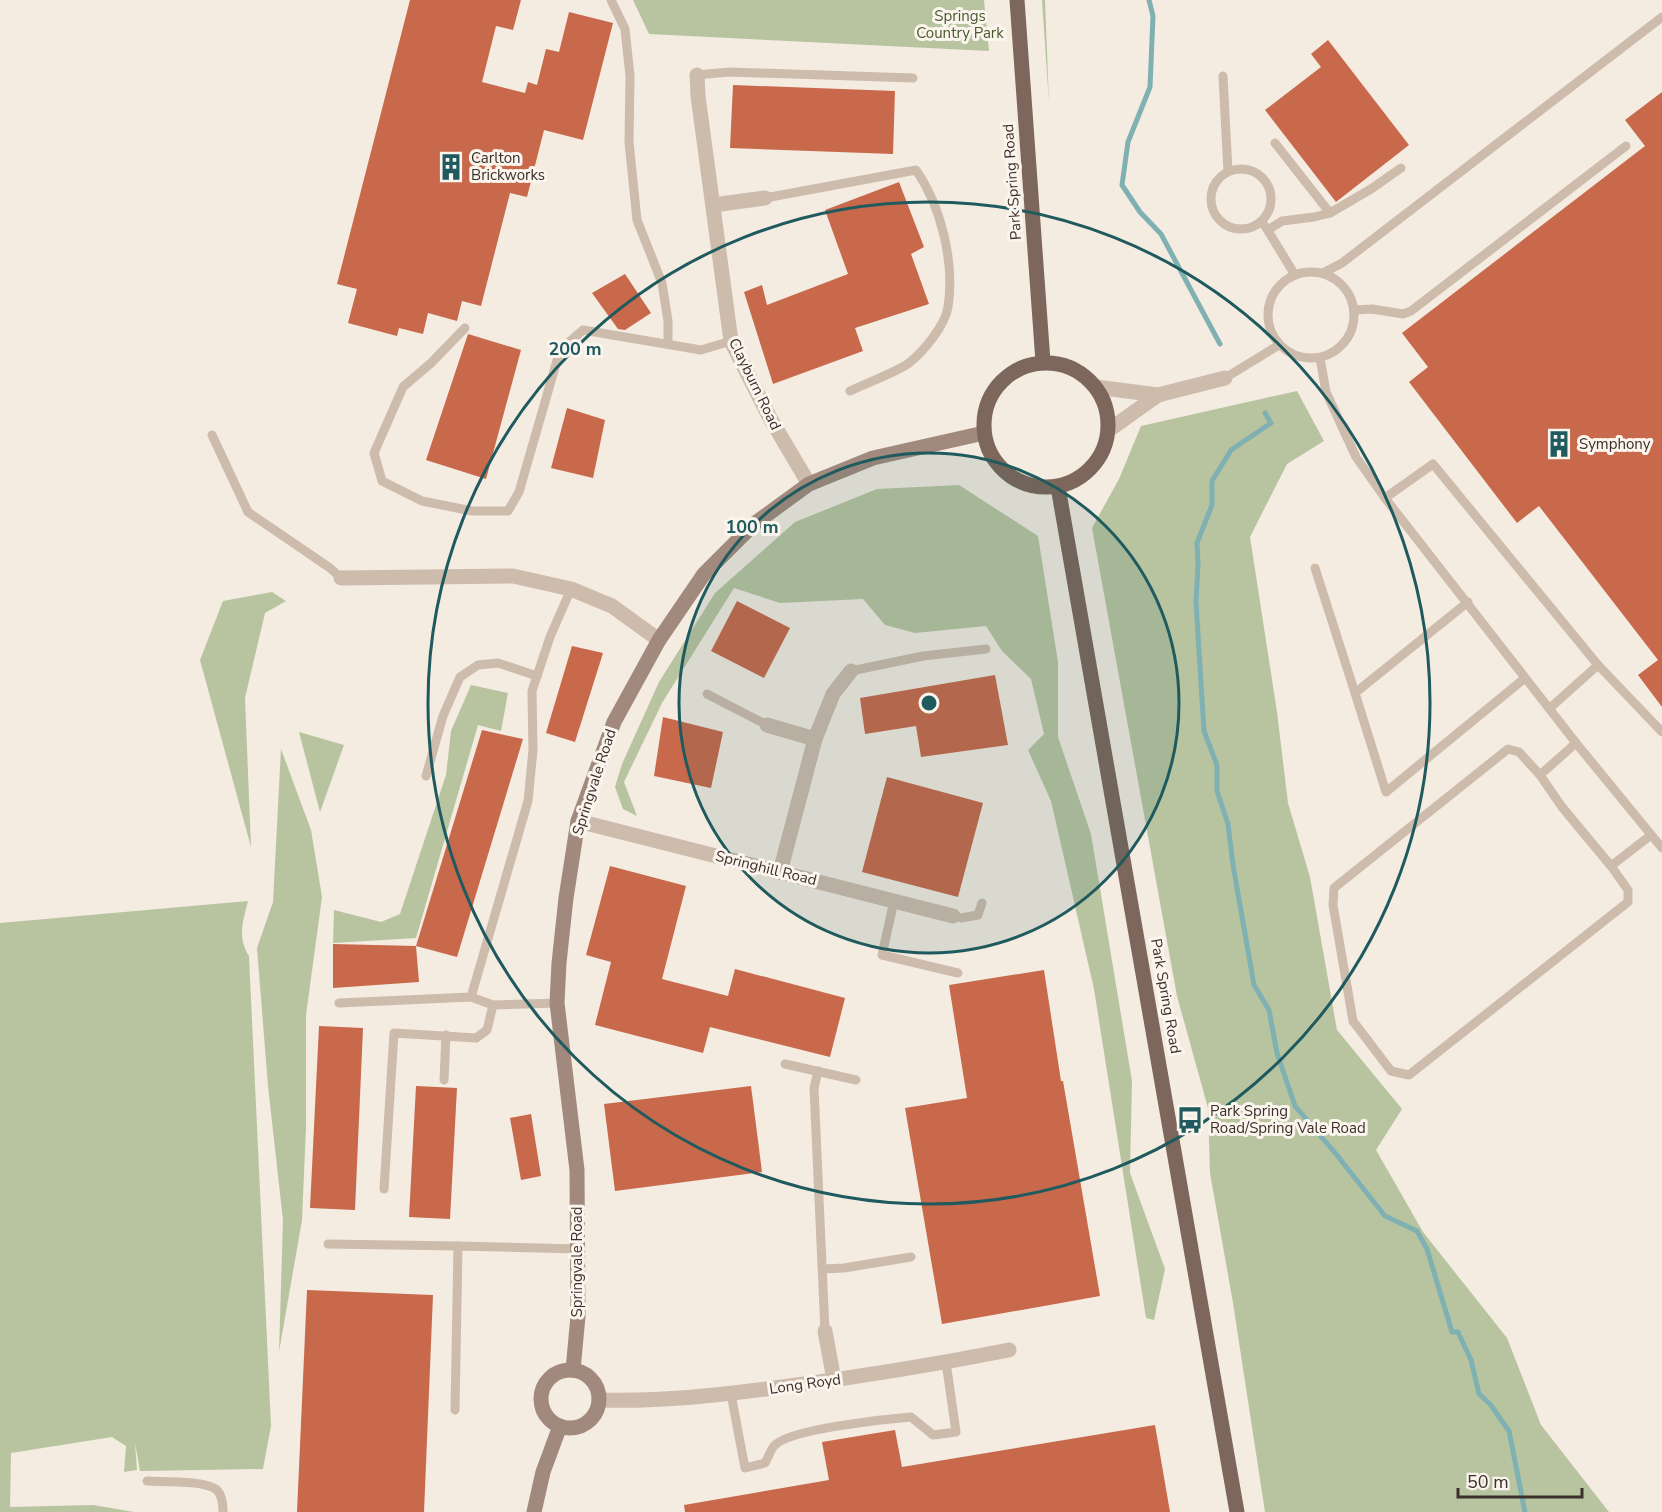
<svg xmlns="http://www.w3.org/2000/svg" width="1662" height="1512" font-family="'Nunito Sans',sans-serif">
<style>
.green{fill:#b8c4a0}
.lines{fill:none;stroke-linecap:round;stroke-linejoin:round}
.stream{stroke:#7fb0b2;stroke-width:5}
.building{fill:#c8694b}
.lane{stroke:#cdbbac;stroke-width:9}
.street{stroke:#cdbbac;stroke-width:15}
.secondary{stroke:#a18a7d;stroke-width:15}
.primary{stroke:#7d675c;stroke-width:15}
.ring{fill:none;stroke:#1f5a5e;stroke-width:3}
.labels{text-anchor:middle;stroke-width:6;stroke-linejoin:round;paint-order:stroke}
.park-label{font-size:15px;fill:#4a5a2e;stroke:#fbf5ee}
.poi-label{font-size:15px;fill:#3b302b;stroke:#fbf5ee;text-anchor:start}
.street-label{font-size:15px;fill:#3b302b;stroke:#fbf5ee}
.centre{fill:#1f5a5e;stroke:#fbf5ee;stroke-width:3}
.ring-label{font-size:18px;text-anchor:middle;font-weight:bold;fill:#1f5a5e;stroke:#fbf5ee;stroke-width:6;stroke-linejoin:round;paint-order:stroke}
</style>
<rect width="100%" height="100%" fill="#f4ebe1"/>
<g class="green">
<polygon points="633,0 984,0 989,51 649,34"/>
<polygon points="1042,0 1045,0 1049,103"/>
<polygon points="1297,391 1324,441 1287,464 1250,537 1277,712 1288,803 1310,877 1337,1030 1402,1109 1376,1150 1423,1232 1507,1338 1541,1425 1609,1512 1265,1512 1233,1303 1210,1173 1208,1108 1177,996 1092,528 1119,479 1141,426"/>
<polygon points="959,485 1038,536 1058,662 1058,737 1091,834 1132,1081 1130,1173 1165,1269 1154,1320 1146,1318 1094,989 1051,801 1028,750 1044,734 1031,679 1002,651 986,626 915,633 885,625 863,599 780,603 734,588 662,703 624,782 637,816 623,809 615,787 622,764 659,682 715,593 795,522 877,489"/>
<polygon points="272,592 286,601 265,613 245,698 251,847 200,660 223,601"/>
<polygon points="471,685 508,693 501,731 478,725 416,938 333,943 334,910 381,922 400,914 446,775 451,731"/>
<polygon points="299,732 344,745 320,812"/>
<polygon points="281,749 311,830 322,897 306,1015 306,1127 302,1220 279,1352 283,1220 268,1086 257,948 273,902"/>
<path d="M248 901C243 921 237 937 249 956L271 1426 263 1469 140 1471 135 1443 137 1470 124 1472 126 1446 112 1437 11 1453 10 1507 93 1505 134 1512H0V923Z"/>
</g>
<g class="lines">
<g class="stream">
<polyline points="1149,0 1153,16 1150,87 1128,142 1122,185 1140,212 1161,234 1220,344"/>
<polyline points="1265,413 1271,423 1231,450 1212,481 1212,505 1197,543 1198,564 1196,602 1204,731 1217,765 1217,791 1228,824 1233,865 1254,985 1269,1010 1277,1053 1295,1106 1336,1154 1385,1216 1417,1231 1427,1249 1452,1332 1458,1332 1471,1360 1479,1394 1490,1404 1509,1431 1525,1512"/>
</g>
</g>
<g class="building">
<polygon points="410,0 521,0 513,30 496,26 482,82 525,93 528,82 537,85 546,49 559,52 569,12 613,23 583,140 544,130 527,197 510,193 481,306 462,301 457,321 428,313 423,334 399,328 397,336 348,323 357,289 337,284"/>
<polygon points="1328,40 1409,145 1336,202 1265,110 1321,67 1311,54"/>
<polygon points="733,85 895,91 893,154 730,148"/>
<polygon points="1662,92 1662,707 1638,675 1658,660 1539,506 1517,523 1409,382 1428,367 1402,333 1645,146 1625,120"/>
<polygon points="899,182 924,247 911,254 929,304 855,328 863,351 773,384 744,292 762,285 767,305 848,274 825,210"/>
<polygon points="625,274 651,313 625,330 618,329 592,293"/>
<polygon points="468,334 521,350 486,479 426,460"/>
<polygon points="567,408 605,420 593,478 551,468"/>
<polygon points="737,601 790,628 764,678 711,651"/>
<polygon points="572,646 603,653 575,742 546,733"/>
<polygon points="995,675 1008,745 921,757 916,726 865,734 860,698"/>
<polygon points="663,717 723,732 711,788 654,776"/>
<polygon points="482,730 523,739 457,957 416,946"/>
<polygon points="887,777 983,803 958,897 862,872"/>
<polygon points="610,866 686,886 662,979 728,996 735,969 845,998 830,1057 710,1027 703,1053 595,1025 611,962 586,955"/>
<polygon points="333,944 416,946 419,982 333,988"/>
<polygon points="1044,970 1061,1081 1063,1081 1100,1296 942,1324 905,1108 967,1098 949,985"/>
<polygon points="319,1026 363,1028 355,1210 310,1208"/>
<polygon points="416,1086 457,1088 450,1219 409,1217"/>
<polygon points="751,1086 762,1172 615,1191 604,1104"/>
<polygon points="531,1114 541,1176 521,1180 510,1118"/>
<polygon points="307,1290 433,1295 424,1512 297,1512"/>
<polygon points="1155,1425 1170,1512 685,1512 684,1505 829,1480 822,1442 895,1430 902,1467"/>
</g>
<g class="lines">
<g class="lane">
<polyline points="611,0 625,29 630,76 629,142 637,220 662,283 668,321 668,344"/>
<polyline points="697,75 729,72 913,78"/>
<polyline points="1223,76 1228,172"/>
<polyline points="1275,143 1330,213"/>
<circle cx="1241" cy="199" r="30"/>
<path d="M765 198 916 170C941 206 955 263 948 307 945 326 923 352 909 363 895 373 866 383 850 391"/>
<polyline points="1265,226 1295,275"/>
<polyline points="1268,230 1282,221 1314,217 1330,213 1371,189 1401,168"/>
<circle cx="1311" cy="315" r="43"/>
<polyline points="1323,273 1342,263 1662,17"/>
<polyline points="1355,310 1372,309 1403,314 1411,311 1626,146"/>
<polyline points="465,328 431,363 403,387 374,453 382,481 422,501 472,511 508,511 519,492 560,350 583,330 701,350 731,341"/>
<polyline points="1320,358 1326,392 1356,457 1385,498 1576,743 1662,848"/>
<polyline points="1225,378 1279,345"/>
<polyline points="212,435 248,512 330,568 341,578"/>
<polyline points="1385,498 1433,464 1598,665 1662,732"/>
<polyline points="1315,568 1355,693"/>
<polyline points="1468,602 1355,693 1386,792 1525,678"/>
<polyline points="851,671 923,656 986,649"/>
<polyline points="707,694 767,725"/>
<polyline points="1550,708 1598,665"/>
<polyline points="1576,743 1540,775 1562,807 1611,866 1651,835"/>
<polyline points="1540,775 1519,752 1508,749 1334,888 1333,905 1353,1021 1391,1071 1409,1075 1628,902 1628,890 1611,866"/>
<polyline points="426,776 443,716 460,677 478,665 498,663 537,676"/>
<polyline points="894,901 882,955 958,973"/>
<polyline points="953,916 961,918 978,915 982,903"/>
<polyline points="471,997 528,801 533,750 532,691 550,637 571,589"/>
<polyline points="339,1003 471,997 493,1005 557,1003"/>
<polyline points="785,1064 856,1080"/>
<polyline points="818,1071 814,1088 825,1331"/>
<polyline points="444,1080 446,1035"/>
<polyline points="384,1189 394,1033 476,1038 487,1030 493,1005"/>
<polyline points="328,1244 458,1246"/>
<polyline points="823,1269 844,1268 911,1257"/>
<path d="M731 1394 745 1468 765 1463C768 1458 770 1451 774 1446 788 1429 886 1419 911 1417L933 1435 956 1432 946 1362"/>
<polyline points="455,1410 458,1246 579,1249"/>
<path d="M147 1481C163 1482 205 1480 217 1490 222 1495 223 1505 223 1512"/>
</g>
<g class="street">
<polyline points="697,75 698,96 731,341 770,418 809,484"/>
<polyline points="713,205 765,198"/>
<polyline points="1096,387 1158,395"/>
<polyline points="1109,430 1158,395 1225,378"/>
<polyline points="341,578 513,576 571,589 612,606 659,640"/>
<polyline points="767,725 815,739"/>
<polyline points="578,821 953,916"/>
<polyline points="780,872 815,739 833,694 851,671"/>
<polyline points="825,1331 834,1380"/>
<path d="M599 1400C661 1402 721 1395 782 1387 858 1377 933 1365 1009 1350"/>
</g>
<g class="secondary">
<polyline points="573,1370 578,1316 577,1170 557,1003 559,963 566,898 578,821 614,722 659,640 704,574 754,524 809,484 873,458 984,433"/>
<circle cx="570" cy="1399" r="29"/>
<polyline points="534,1512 543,1472 560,1426"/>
</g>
<g class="primary">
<polyline points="1017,0 1043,362"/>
<circle cx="1046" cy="425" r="62"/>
<polyline points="1058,487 1237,1512"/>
</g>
</g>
<circle cx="929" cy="703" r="250" fill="#1f5a5e" fill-opacity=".12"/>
<g class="ring">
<circle cx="929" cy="703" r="250"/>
<circle cx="929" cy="703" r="501"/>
</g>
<defs>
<symbol id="building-bare" viewBox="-9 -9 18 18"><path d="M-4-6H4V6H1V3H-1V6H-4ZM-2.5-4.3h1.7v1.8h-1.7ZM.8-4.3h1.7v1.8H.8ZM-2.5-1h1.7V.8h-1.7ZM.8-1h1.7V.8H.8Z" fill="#1f5a5e" stroke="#fbf5ee" stroke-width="2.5" paint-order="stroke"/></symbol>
<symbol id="bus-bare" viewBox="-9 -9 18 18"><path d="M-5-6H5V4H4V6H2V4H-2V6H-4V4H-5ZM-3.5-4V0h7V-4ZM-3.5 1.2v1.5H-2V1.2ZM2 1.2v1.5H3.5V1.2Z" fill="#1f5a5e" stroke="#fbf5ee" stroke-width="2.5" paint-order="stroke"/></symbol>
</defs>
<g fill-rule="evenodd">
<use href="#building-bare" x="432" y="148" width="38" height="38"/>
<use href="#building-bare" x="1540" y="425" width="38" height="38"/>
<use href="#bus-bare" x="1171" y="1101" width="38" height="38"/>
</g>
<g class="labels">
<g class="park-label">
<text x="960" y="21">Springs<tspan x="960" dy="17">Country Park</tspan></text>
</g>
<g class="poi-label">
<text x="471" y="163">Carlton<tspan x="471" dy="17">Brickworks</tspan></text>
<text x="1579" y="449">Symphony</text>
<text x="1210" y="1116">Park Spring<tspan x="1210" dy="17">Road/Spring Vale Road</tspan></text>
</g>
<g class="street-label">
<text transform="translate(1012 182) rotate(-94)" y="5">Park Spring Road</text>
<text transform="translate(755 384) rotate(64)" y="5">Clayburn Road</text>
<text transform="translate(594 782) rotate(-72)" y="5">Springvale Road</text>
<text transform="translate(766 868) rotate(14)" y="5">Springhill Road</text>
<text transform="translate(1166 996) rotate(80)" y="5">Park Spring Road</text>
<text transform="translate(577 1262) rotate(-90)" y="5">Springvale Road</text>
<text transform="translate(805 1384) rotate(-8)" y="5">Long Royd</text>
</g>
</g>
<circle cx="929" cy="703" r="9" class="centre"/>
<g class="ring-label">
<text x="575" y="355">200 m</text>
<text x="752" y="533">100 m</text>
</g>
<path d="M1458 1488v9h124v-9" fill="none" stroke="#3b302b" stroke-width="3"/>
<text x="1467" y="1488" font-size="18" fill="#3b302b" stroke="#fbf5ee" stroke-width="4.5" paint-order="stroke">50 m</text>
</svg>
